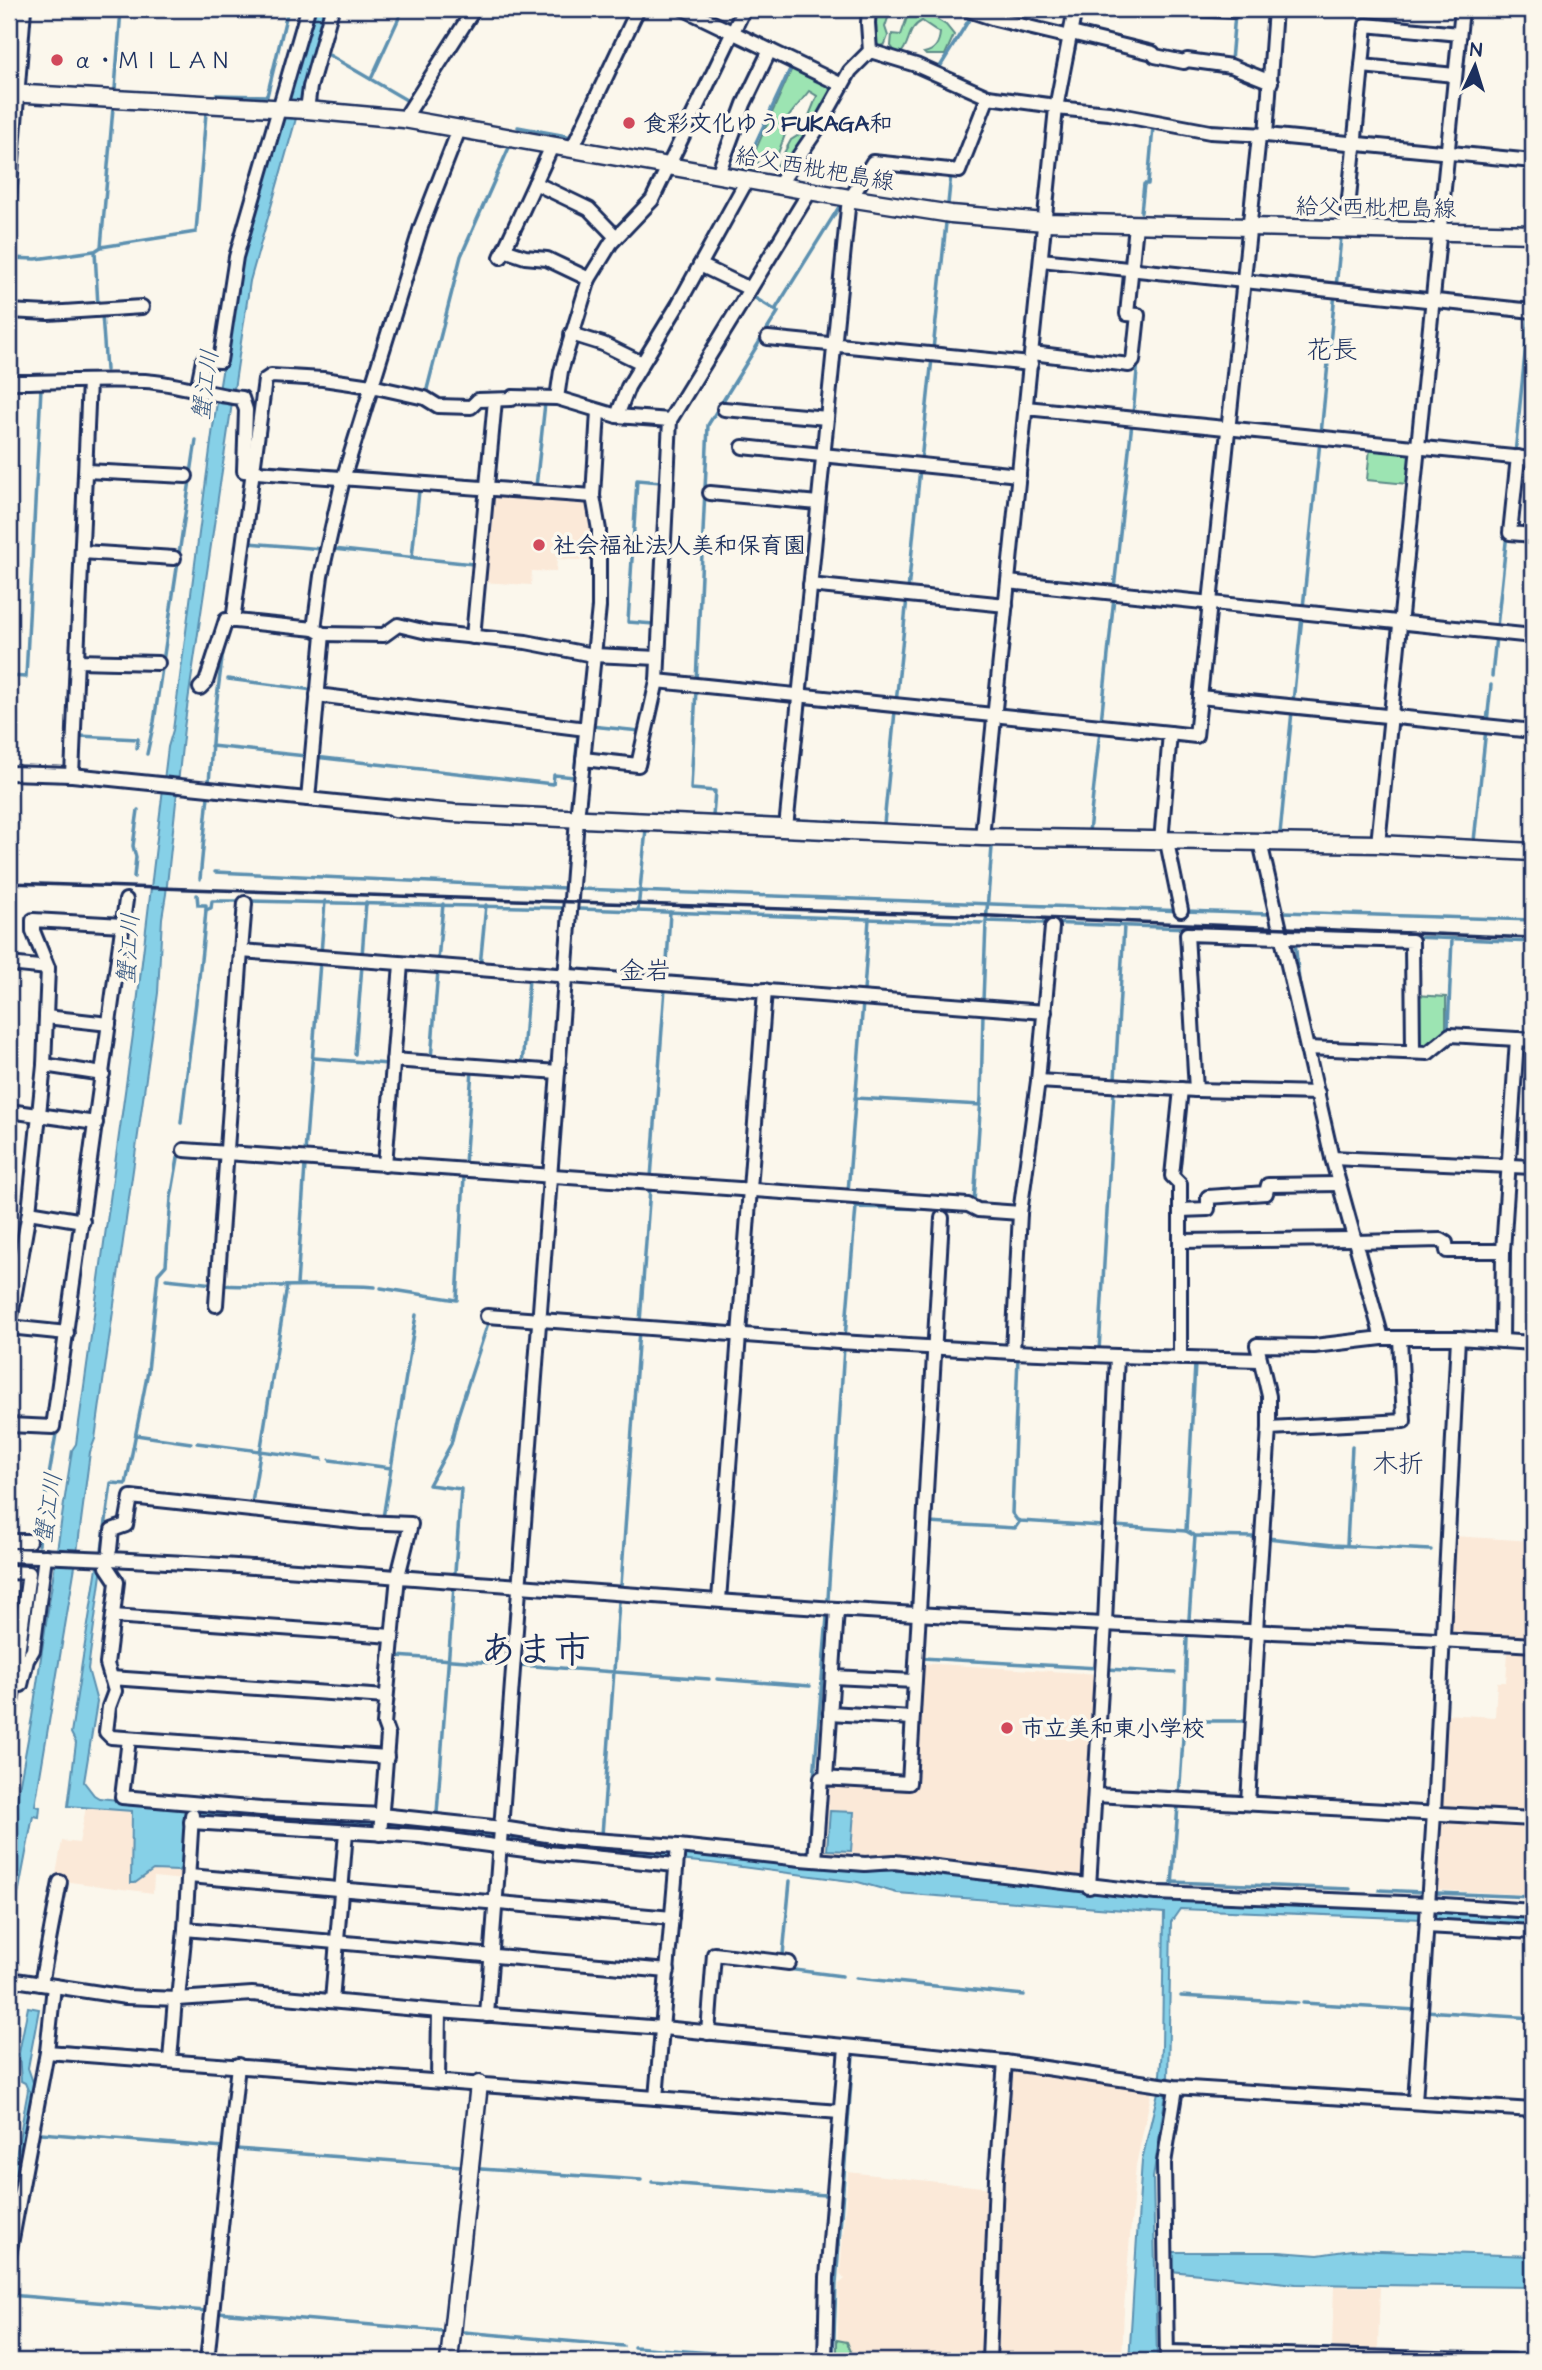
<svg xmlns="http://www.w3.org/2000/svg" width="1542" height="2370" font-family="'Architects Daughter','Klee One',sans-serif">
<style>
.built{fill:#fbe9d8}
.green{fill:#9ce4b2;stroke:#5c8a88;stroke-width:2}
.water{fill:#86d0e7;stroke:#5b90b0;stroke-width:2}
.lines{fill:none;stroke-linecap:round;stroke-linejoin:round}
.stream{stroke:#5b90b0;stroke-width:3.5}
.street-casing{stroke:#1b2f5e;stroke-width:18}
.secondary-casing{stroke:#1b2f5e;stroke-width:21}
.street{stroke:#fbf7ec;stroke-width:12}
.secondary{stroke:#fbf7ec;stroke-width:16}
.rail{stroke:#1b2f5e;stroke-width:3.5}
.poi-dot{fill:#d1495b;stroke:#fbf7ec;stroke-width:2.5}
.labels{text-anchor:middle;stroke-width:7;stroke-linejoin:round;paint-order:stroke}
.poi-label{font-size:23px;font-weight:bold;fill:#1b2f5e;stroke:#fbf7ec;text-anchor:start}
.street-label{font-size:23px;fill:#1b2f5e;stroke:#fbf7ec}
.water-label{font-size:24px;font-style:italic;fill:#365780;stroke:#fbf7ec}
.quarter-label{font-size:26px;fill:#1b2f5e;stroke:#fbf7ec}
.town-label{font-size:37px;font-weight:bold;fill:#1b2f5e;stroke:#fbf7ec}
</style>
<rect width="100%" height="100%" fill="#fbf7ec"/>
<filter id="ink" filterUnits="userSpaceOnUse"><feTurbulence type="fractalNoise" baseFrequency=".0143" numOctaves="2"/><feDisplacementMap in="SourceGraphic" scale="14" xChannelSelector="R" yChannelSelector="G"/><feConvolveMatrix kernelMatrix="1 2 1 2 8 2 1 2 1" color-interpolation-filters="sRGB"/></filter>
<g filter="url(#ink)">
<g class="built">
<polygon points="488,495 587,502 595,531 596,561 557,559 556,572 532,571 531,585 480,582"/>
<polygon points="1453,1536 1533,1541 1533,1637 1454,1632 1449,1627"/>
<polygon points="1508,1652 1533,1653 1533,1817 1444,1811 1440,1808 1445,1714 1495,1717 1497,1682 1506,1682"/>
<polygon points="921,1663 1099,1674 1085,1881 824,1856 819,1851 824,1785 827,1783 914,1787"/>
<polygon points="86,1807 132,1810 130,1837 133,1838 135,1883 153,1870 178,1871 186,1864 184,1880 154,1877 153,1893 55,1880 62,1841 79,1843"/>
<polygon points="1440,1816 1533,1822 1533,1895 1435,1890"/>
<polygon points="1014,2066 1152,2090 1136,2165 1124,2309 1122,2361 992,2361 999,2182 1010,2069"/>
<polygon points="848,2172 991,2188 983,2361 837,2361 839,2284 845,2279 840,2273"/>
<polygon points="1334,2286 1380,2287 1378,2349 1332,2348"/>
</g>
<g class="green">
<polygon points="873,9 891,9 885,27 888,36 885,44 878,47 875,45"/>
<path d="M910 9H937L933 17 946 25 954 35 945 55H926L924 53C935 51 939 44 940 33L922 21C906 29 911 44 900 54H897L891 46 892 34 901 35Z"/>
<polygon points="793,66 828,85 832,97 781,175 777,171 777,166 791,140 802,133 817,96 809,91 783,124 786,132 777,156 774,158 760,156 756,169 747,169"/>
<polygon points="1370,447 1410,451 1407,484 1367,480"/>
<polygon points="1415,995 1446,997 1446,1032 1428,1048 1417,1047"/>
<polygon points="837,2340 847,2342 852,2354 851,2361 837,2361"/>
</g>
<g class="water">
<polygon points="313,9 327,9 250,281 184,728 166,894 162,918 158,993 95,1439 90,1452 76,1560 35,1806 40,1807 39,1817 33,1816 9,1942 9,1843 32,1717 72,1450 76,1444 135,1020 168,747 173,730 213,427 241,257"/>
<path d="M97 1567H102L88 1669 97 1702 84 1782 94 1795 99 1798 187 1807 376 1820 859 1871C959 1868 1057 1891 1156 1898 1282 1906 1408 1907 1533 1916V1929L1423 1919 1180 1909 1171 1922 1168 2080 1153 2178 1157 2361H1129L1142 2160 1159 2088 1162 2048 1164 1913 897 1893 858 1882 711 1863 189 1817 186 1864 178 1871 153 1870 135 1883H131L132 1811 68 1806 76 1743 71 1733Z"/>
<polygon points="830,1811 854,1812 851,1851 827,1850"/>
<polygon points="28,2007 39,2009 28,2068 35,2088 9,2229 9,2194 28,2090 25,2083 21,2081 19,2053"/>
<polygon points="1351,2250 1533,2256 1533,2287 1296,2284 1171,2271 1172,2252 1279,2252 1318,2255"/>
</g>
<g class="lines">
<g class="stream">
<polyline points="956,9 970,18 976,16"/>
<polyline points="1362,22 1364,9"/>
<polyline points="1078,29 1080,14"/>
<polyline points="329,55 408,101"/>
<polyline points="1231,61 1235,14"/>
<polyline points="938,70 970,18"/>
<polyline points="371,79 403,9"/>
<polyline points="115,89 121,9"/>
<polyline points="1065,91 1077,39"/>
<polyline points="216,95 267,96 288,9"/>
<polyline points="518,127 572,137"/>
<polyline points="743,170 792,65"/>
<polyline points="948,204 951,174"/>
<polyline points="1141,212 1144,184 1148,184 1153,127"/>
<polyline points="101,247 196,232 206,113"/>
<polyline points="9,258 36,259 94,251"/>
<polyline points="1336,287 1341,238"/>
<polyline points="750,295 775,310 839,207"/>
<polyline points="98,306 95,251 101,247 113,108"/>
<polyline points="1530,307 1533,276"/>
<polyline points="102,314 106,370"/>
<polyline points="933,350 946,223"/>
<polyline points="423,392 426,393 461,256 511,143"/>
<polyline points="1133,414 1138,360"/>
<polyline points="665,415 696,365"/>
<polyline points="1321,434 1335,293"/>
<polyline points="1515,454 1529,314"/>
<polyline points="921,461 932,358"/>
<polyline points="536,487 545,403"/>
<polyline points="248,543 323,549"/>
<polyline points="333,549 473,564"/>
<polyline points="412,557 419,491"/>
<polyline points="1114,589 1132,422"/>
<polyline points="908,591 920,468"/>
<polyline points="1303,608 1320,441"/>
<polyline points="654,626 654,624 628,622 637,480 661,482 661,475"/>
<polyline points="1497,627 1507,533"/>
<polyline points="9,676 26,677 41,388"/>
<polyline points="1492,676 1496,636"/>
<polyline points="228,679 313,690"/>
<polyline points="696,682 708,425 778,312 775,310"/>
<polyline points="696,689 691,789 715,791 713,816 733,818"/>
<polyline points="1293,702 1302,616"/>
<polyline points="896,703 907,598"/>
<polyline points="1101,722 1114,597"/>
<polyline points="1487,722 1491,685"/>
<polyline points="591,726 640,731 641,728"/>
<polyline points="79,734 79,736 138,739 137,748"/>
<polyline points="211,746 306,756"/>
<polyline points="147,754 154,722 196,440"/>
<polyline points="315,757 553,784 554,775 574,777 578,734"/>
<polyline points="209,783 213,730 224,643"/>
<polyline points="749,818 781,819"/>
<polyline points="792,820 819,821"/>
<polyline points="828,821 858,823"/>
<polyline points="867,823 884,824 895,711"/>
<polyline points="995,829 1017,830"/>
<polyline points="1089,832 1100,730"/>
<polyline points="1280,834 1292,711"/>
<polyline points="1382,836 1533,844"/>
<polyline points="1474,841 1486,729"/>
<polyline points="215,872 564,888"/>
<polyline points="134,877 136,857 133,846 138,810"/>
<polyline points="200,879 208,796"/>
<polyline points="580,889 1268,914"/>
<polyline points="249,901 565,908"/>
<polyline points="580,909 982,923"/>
<polyline points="206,910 211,908 212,901 241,901"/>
<polyline points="638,910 646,829 644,829"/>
<polyline points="1283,912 1533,920"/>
<polyline points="986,921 1190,928"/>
<polyline points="1413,937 1533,942"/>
<polyline points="1452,939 1448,1029 1453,1029"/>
<polyline points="1295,941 1300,991 1312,1043"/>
<polyline points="321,954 325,901"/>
<polyline points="362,956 366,902"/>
<polyline points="438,961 443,904"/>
<polyline points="480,966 486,905"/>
<polyline points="666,979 670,912"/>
<polyline points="864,991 869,919"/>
<polyline points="983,1001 986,923 992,847"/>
<polyline points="355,1054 362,965"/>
<polyline points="1315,1054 1337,1150"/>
<polyline points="314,1058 388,1064"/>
<polyline points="431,1059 438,971"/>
<polyline points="522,1066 529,979 527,978"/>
<polyline points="1115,1079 1124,926"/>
<polyline points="855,1098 981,1105"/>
<path d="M181 1123C189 1052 200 981 206 910V905H198L197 895"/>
<polyline points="305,1153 320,962"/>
<polyline points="465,1164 472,1070"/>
<polyline points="651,1178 665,988"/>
<polyline points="848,1192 863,1002"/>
<polyline points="974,1203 981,1097 983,1013"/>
<polyline points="166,1279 214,1284"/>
<path d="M221 1285C273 1288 324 1283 375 1287"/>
<polyline points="297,1285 305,1165"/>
<polyline points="381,1288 457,1300 464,1177"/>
<polyline points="636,1322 640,1322 650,1188"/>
<polyline points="845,1338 856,1207 964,1210"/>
<polyline points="1097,1351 1099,1351 1114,1090"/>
<polyline points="1018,1356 1012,1513 1017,1520 1020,1521 1102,1526"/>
<polyline points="136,1435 191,1443"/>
<polyline points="197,1443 322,1459"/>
<polyline points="330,1460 391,1468 416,1315"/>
<polyline points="252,1503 287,1286"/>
<polyline points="44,1505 57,1428"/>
<polyline points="383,1518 391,1468"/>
<polyline points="929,1523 1015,1528 1020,1521"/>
<polyline points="1115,1526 1186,1531 1195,1536 1189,1619"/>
<polyline points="1186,1531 1195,1364"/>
<polyline points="1195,1536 1255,1537"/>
<polyline points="1267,1538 1333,1545 1431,1550"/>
<polyline points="39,1545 40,1529"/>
<polyline points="1347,1545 1352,1446"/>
<polyline points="102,1551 111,1483 126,1484 148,1371 158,1274 166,1265 171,1198 178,1158"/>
<polyline points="455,1572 461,1489 429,1485 451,1444 458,1415 489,1320"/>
<polyline points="621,1586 639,1330"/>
<polyline points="828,1599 844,1347"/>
<polyline points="396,1656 508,1664"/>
<polyline points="922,1658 1098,1668"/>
<polyline points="520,1665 709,1679"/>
<polyline points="1107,1669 1175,1673"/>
<polyline points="717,1679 810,1686"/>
<polyline points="1184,1721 1247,1721"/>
<polyline points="9,1737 12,1720"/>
<path d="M1179 1794C1184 1742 1185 1690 1187 1638"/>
<polyline points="437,1813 454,1586"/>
<polyline points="602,1835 619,1602"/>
<polyline points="808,1853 827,1617"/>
<polyline points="1172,1882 1350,1889"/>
<polyline points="1141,1886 1172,1886 1178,1806"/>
<polyline points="1379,1890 1423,1892"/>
<polyline points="1437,1893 1533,1897"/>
<polyline points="783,1955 790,1881"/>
<polyline points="748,1964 842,1976"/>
<polyline points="856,1978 1024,1995"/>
<polyline points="1181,1996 1298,2003"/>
<polyline points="1303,2003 1416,2010"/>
<polyline points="1425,2011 1533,2018"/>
<polyline points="63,2046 163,2054"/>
<polyline points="177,2055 429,2075"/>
<polyline points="664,2092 724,2097"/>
<polyline points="41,2133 224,2148"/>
<polyline points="236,2149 461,2166"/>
<polyline points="481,2169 641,2180"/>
<polyline points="652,2182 825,2195"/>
<polyline points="9,2295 206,2311"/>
<polyline points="218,2312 443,2331"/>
<polyline points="464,2332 623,2346"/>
<polyline points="1177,2345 1265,2348"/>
<polyline points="634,2347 815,2361"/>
<polyline points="1275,2348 1312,2349"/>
<polyline points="1322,2349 1361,2351"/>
<polyline points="1376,2351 1476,2354"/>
<polyline points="1490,2354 1533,2355"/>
<polyline points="833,2361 836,2283 853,2055"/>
<polyline points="1230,2361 1230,2360"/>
</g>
<defs>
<g id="street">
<polyline points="684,9 842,85"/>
<polyline points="869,9 868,23 870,51"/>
<polyline points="965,9 995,19 1070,37"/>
<polyline points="1189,9 1232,11"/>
<polyline points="1071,33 1153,53 1155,56 1184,62 1187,60 1231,66 1271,82"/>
<polyline points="1362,66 1455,75"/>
<polyline points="1056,108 1109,113 1210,132 1266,135 1275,9"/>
<polyline points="307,110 310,87 332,9"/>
<polyline points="404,119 474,9"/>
<polyline points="1266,135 1533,161"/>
<polyline points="573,147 638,9"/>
<polyline points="718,174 744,104 770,50"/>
<polyline points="535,183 589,209 616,237"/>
<polyline points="779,185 818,128 850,71 870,51 916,65 988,97 1056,106"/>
<polyline points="851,198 873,162 959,171 988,97"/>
<polyline points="9,199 24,9"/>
<polyline points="1346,229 1366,25 1459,34"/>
<polyline points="504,250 525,257 547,259 589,279"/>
<polyline points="501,257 553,144"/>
<polyline points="1041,260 1533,311"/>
<polyline points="700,265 750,289"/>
<polyline points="9,311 48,313 142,307"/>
<polyline points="571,334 603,344 642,363"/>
<polyline points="768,338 1031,364"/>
<polyline points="1032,353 1129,365 1133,361 1138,315 1127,314 1136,225"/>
<path d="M9 382C54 382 100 379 145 381 178 383 209 395 242 398L246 410 244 471 593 496"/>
<polyline points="197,390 203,360 220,361 236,257 308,9"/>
<polyline points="557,398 561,371 589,279 611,243 652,200 744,9"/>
<polyline points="1026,408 1533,459"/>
<polyline points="724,409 827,418"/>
<polyline points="670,420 810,191"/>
<polyline points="743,447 1019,475"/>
<polyline points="1518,457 1510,533 1533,535"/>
<polyline points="86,471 186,476"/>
<polyline points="710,493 818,503"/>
<polyline points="82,552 174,558"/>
<polyline points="1008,582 1533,636"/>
<polyline points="810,585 1006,605"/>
<polyline points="233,621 265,380 271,376 323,379 371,386 425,398 438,406 471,407 478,400 512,399 512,397 557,398 617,416 628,387 678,305 747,180"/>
<polyline points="314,629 321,576 343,479 421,227 460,127"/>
<polyline points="323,634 384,635 398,625 427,632 526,642 593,655 658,658"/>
<polyline points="473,637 495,400"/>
<polyline points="77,661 158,663"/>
<polyline points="657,681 1170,733"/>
<polyline points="200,688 206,682 226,620 314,629 323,634 308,799"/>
<polyline points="317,695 586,729"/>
<polyline points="1200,697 1533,731"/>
<polyline points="583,759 638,765 657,681 670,420 617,416"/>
<polyline points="9,773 72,775 395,808"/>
<polyline points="72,775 89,381"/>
<polyline points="786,828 849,198"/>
<polyline points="982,837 1056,108 1075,9"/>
<polyline points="1161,842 1170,733 1196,736 1259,136"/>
<polyline points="1167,842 1181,910"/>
<polyline points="1260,842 1332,1158 1382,1338"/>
<polyline points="1378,844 1462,9"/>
<polyline points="241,951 245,903"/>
<polyline points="9,964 48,968 44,1065 29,1212 9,1328"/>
<polyline points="48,968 33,931 33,920 123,925"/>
<polyline points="46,1017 109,1024"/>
<polyline points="1307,1048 1428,1053 1450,1035 1533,1040"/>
<polyline points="393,1060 558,1072"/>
<polyline points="44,1065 103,1074"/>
<polyline points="1038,1081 1196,1090 1318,1093"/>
<polyline points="1196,1090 1187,934 1412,941 1413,1052"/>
<polyline points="9,1111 96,1123"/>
<polyline points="184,1150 968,1205 978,1210 1020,1213"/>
<polyline points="1332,1158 1533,1167"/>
<polyline points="385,1165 401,964"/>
<polyline points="1180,1210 1208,1209 1208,1197 1266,1193 1268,1185 1339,1184"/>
<polyline points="29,1212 83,1221"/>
<polyline points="1180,1241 1355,1239"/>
<polyline points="1355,1242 1441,1240 1446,1243 1447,1251 1503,1251"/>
<polyline points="216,1305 241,951 1045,1012"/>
<polyline points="487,1316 839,1342 1013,1352 1020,1213 1038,1081 1052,927"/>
<polyline points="9,1327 67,1333"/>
<polyline points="1502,1341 1503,1251 1517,1039"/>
<polyline points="1013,1352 1117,1356"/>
<polyline points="1180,1358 1180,1184 1172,1176 1181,1089"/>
<polyline points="9,1425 53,1427 126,900"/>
<polyline points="1269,1428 1404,1421 1400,1338"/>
<polyline points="9,1541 29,1541"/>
<polyline points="110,1550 112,1530 126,1525 131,1497 362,1522 411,1524 398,1576 384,1724 388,1735 380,1834"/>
<path d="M9 1555C280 1564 550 1590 820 1608 1058 1624 1296 1632 1533 1645"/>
<polyline points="107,1567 117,1582 107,1664 115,1691 109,1707 106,1732 111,1737 387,1757"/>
<polyline points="9,1572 29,1573 9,1718"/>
<polyline points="719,1600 765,990"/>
<polyline points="113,1616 392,1636"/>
<polyline points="1256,1631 1269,1428 1269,1396 1257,1345 1314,1346 1382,1338 1458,1338 1533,1343"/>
<polyline points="833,1677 914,1681"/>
<polyline points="111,1678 386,1697"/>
<polyline points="21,1685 27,1660 33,1650 45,1556"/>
<polyline points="830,1713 912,1718"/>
<polyline points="129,1739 122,1797 261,1809 381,1815 502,1828 566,1838 678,1846 801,1859 865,1864 894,1862 1156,1893 1428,1904 1533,1911"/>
<polyline points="826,1778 837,1609"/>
<polyline points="1095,1795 1533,1819"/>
<polyline points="1248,1803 1258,1631"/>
<polyline points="191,1822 420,1836 548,1853 676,1865"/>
<polyline points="815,1860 821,1778 909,1783 942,1218"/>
<polyline points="189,1876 672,1918"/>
<polyline points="1089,1887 1105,1623 1117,1356 1260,1360"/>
<polyline points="1427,1926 1533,1932"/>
<polyline points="185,1929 668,1971"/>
<polyline points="9,1979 126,1997 178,1999 252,1994 439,2011 663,2028 1005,2062 1174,2087 1533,2110"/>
<polyline points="41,1984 60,1882"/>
<polyline points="178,1999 185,1929 192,1815"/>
<polyline points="332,2001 346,1832"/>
<polyline points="487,2015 577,819 599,607 599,530 593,496 598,411"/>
<polyline points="708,2033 714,1954 789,1963"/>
<polyline points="47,2052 840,2112"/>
<polyline points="170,2060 175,1999"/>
<polyline points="438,2081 439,2011"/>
<polyline points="656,2098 678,1846"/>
<polyline points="1415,2102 1434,1813 1458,1338"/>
<polyline points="9,2255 47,2052 54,1986"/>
<polyline points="1167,2352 1513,2361"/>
<polyline points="207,2361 238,2065"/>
<polyline points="825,2361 827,2277 846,2047"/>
<polyline points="989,2361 996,2178 1005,2062"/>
<polyline points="1167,2361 1164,2163 1176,2088"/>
</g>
<g id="secondary">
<polyline points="9,93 307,110 404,119 849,198 951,214 1045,222 1533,234"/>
<polyline points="395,808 453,813 982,837 1378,844 1533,852"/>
<polyline points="449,2361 479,2084"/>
</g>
</defs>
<use href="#street" class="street-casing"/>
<use href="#secondary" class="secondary-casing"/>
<use href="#street" class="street"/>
<use href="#secondary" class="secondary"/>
<polyline class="rail" points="9,883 992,916 1533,938"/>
</g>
</g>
<g class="poi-dot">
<circle cx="57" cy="60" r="7"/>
<circle cx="629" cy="123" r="7"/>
<circle cx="539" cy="545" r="7"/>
<circle cx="1007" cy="1728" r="7"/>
</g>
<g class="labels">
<g class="poi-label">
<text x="71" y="68">α・ＭＩＬＡＮ</text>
<text x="643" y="131">食彩文化ゆうFUKAGA和</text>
<text x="553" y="553">社会福祉法人美和保育園</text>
<text x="1021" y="1736">市立美和東小学校</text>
</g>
<g class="street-label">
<text transform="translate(815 168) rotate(10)" y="8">給父西枇杷島線</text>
<text transform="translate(1376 207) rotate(1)" y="8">給父西枇杷島線</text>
</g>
<g class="water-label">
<text transform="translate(205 385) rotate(-82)" y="8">蟹江川</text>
<text transform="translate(128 949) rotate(-86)" y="8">蟹江川</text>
<text transform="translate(48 1508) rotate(-81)" y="8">蟹江川</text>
</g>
<g class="quarter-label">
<text x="1332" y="358">花長</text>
<text x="645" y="979">金岩</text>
<text x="1398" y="1472">木折</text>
</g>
<g class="town-label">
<text x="535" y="1662">あま市</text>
</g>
</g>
<rect width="1542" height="2370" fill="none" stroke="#fbf7ec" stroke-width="35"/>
<rect x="18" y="18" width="1507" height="2335" fill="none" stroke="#1b2f5e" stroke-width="2.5" filter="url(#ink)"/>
<g transform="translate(1475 66) rotate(4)" stroke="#fbf7ec" stroke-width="5" paint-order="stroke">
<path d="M0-5L12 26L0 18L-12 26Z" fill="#1b2f5e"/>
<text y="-10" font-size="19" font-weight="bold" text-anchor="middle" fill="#1b2f5e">N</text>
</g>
</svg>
